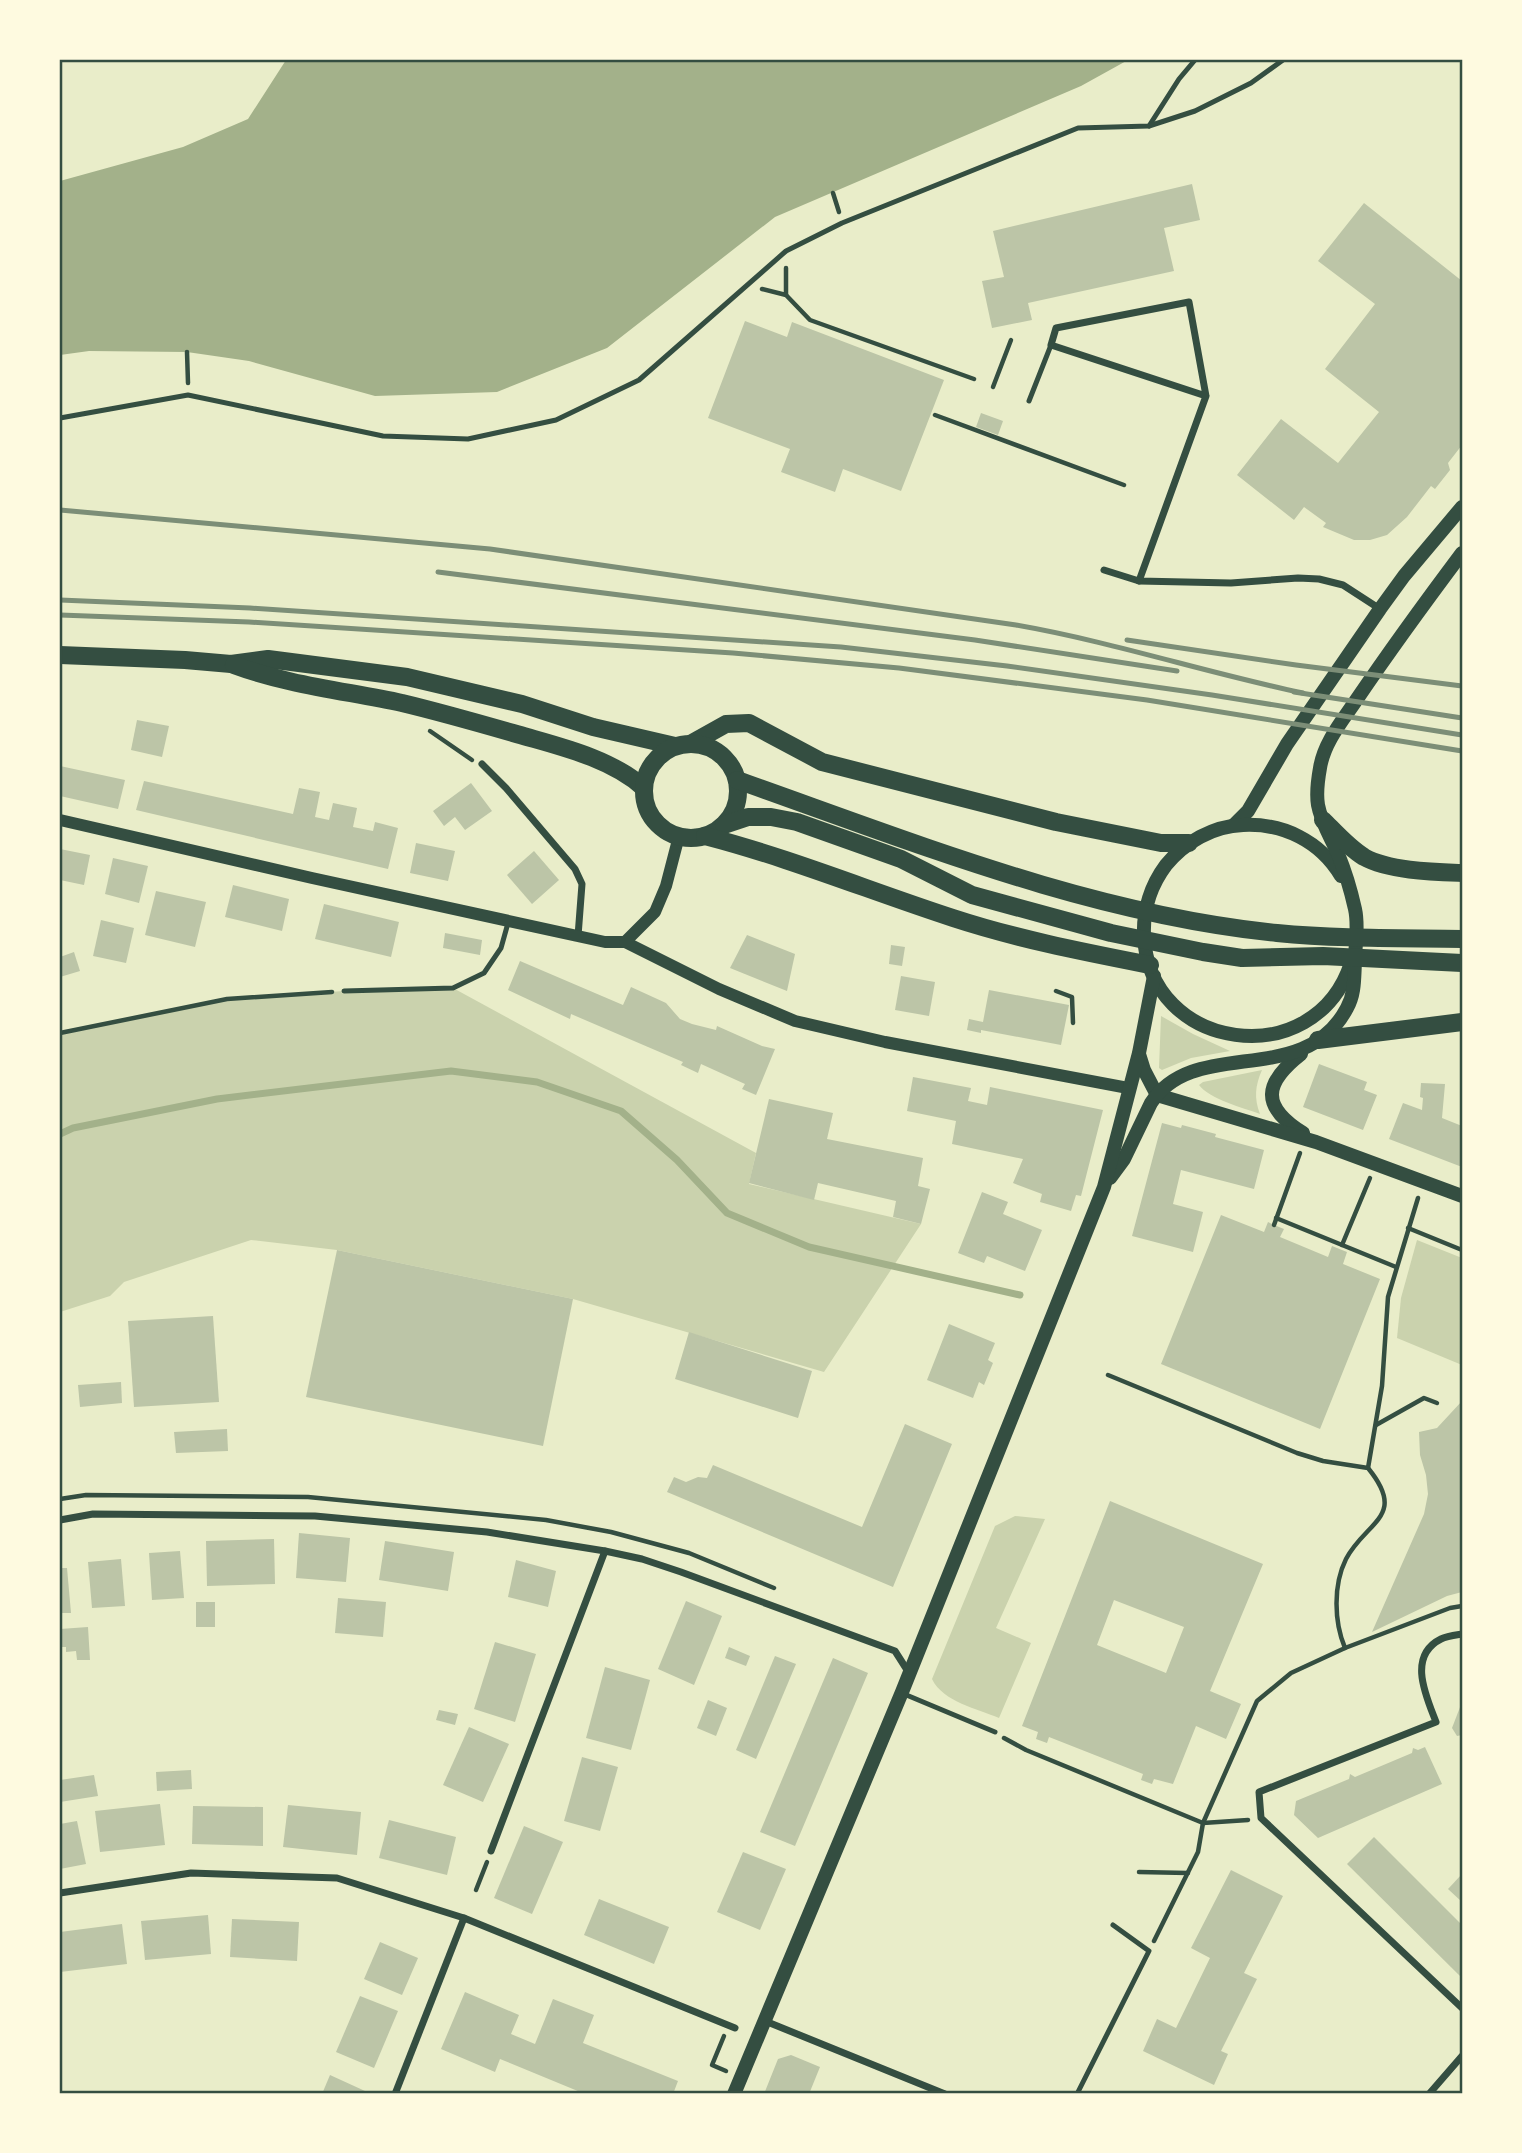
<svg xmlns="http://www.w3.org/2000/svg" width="1522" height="2153" font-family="Commissioner,sans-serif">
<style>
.green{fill:#cad2ad}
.water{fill:#a3b18a}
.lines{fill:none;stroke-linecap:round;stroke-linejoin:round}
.stream{stroke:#a3b18a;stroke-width:7}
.building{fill:#bcc5a7;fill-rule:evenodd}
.path{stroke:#344e41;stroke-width:4.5}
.service{stroke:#344e41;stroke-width:5}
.minor{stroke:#344e41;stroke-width:7}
.tertiary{stroke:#344e41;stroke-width:12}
.secondary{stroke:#344e41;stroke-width:14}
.primary{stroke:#344e41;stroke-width:18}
.rail{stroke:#7c8e77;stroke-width:5}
.neatline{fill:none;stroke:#344e41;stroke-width:2.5}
</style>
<rect width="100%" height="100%" fill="#e9edc9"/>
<g class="green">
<polygon points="453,988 756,1153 749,1184 921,1224 824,1372 573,1299 337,1250 251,1240 124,1282 110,1296 60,1312 60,1033 227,999 344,991"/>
<polygon points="1161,1016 1193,1034 1230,1051 1191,1058 1162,1070 1159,1068"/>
<path d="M1262 1070C1255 1086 1254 1098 1260 1114 1244 1108 1209 1099 1199 1085L1203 1082Z"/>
<polygon points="1417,1240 1462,1258 1462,1365 1397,1338 1401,1298"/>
<path d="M1015 1516 1045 1519 996 1628 1031 1643 999 1718C978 1709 943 1702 932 1679L995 1526Z"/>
</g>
<polygon class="water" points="286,60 1128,60 1081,86 775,217 607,348 497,392 375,396 249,361 187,352 89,351 60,355 60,181 183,147 248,119"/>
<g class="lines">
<polyline class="stream" points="60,1134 73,1128 217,1099 451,1071 537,1082 621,1111 677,1160 727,1213 809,1247 1020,1295"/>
</g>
<g class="building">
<polygon points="1192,184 1200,220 1164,228 1174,271 1028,303 1032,320 992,328 982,281 1004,277 993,231"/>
<polygon points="1364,203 1462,281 1462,445 1448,463 1450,470 1435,489 1431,486 1407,517 1387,535 1370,540 1354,540 1323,527 1326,523 1304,507 1294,520 1237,475 1281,419 1338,463 1379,412 1325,369 1375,304 1318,261"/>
<polygon points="745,321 787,337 792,322 944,380 901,491 843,469 835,492 781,472 790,449 708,418"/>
<polygon points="981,413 1003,421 998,435 976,427"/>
<polygon points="137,720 169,726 162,757 131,750"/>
<polygon points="60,766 125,780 118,809 60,796"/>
<polygon points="144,781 293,814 299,788 320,792 315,817 329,820 333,803 357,808 353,827 373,831 375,822 398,828 388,869 136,810"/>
<polygon points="471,783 492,811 465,830 455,817 444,826 433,811"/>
<polygon points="416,843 455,851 448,881 410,873"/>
<polygon points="60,849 90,855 84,885 60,880"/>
<polygon points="534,851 559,880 532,904 507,875"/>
<polygon points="113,858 148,866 139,903 105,894"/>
<polygon points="233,885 289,899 282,931 225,917"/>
<polygon points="156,891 206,902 195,947 145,935"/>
<polygon points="324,904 399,922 391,957 315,939"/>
<polygon points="101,920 134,928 126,963 93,956"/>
<polygon points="445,933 482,940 480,955 443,948"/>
<polygon points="747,935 795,954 787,991 730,968"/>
<polygon points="891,945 905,947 902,966 889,964"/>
<polygon points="74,952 80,971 60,977 60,957"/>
<polygon points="520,961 623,1005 631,987 666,1003 680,1019 692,1024 716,1030 717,1026 762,1046 775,1049 756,1095 742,1089 745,1084 701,1064 698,1073 681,1065 683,1062 571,1014 570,1019 508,990"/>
<polygon points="901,976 935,982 929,1016 895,1010"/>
<polygon points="989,990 1069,1005 1061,1045 981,1030 981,1033 967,1030 969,1019 983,1022"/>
<polygon points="1319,1064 1367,1082 1364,1090 1377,1095 1363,1130 1303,1107"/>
<polygon points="913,1077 971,1088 968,1101 987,1105 990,1087 1103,1110 1081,1196 1076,1195 1071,1211 1040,1202 1042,1194 1013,1183 1023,1159 952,1144 956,1121 907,1111"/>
<polygon points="1421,1083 1445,1084 1442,1118 1462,1126 1462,1167 1389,1139 1403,1103 1422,1110 1423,1098 1420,1097"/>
<polygon points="769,1099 833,1113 827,1139 923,1158 918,1186 930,1189 921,1224 893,1217 896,1201 818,1183 814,1200 749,1183"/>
<polygon points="1162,1123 1181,1128 1182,1125 1216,1134 1215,1137 1264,1150 1254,1189 1181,1170 1173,1204 1203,1212 1193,1252 1132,1236"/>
<polygon points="982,1192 1008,1202 1003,1214 1042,1230 1025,1271 987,1256 984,1263 958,1253"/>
<polygon points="1221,1215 1264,1232 1268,1222 1274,1225 1284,1229 1280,1237 1328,1257 1332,1246 1347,1252 1343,1264 1380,1279 1320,1429 1161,1364"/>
<polygon points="337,1250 573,1299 543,1446 306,1397"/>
<polygon points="213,1316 219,1402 134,1407 128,1321"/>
<polygon points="949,1324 995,1343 988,1360 993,1363 984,1385 979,1382 973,1398 927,1380"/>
<polygon points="689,1332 812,1371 798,1418 675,1379"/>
<polygon points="121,1382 122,1403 80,1407 78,1385"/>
<polygon points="1462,1401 1462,1592 1447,1596 1372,1632 1424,1514 1428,1494 1426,1475 1420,1455 1419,1432 1437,1428"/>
<polygon points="905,1424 952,1444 893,1587 667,1492 674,1477 686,1482 698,1477 707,1478 713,1465 862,1527"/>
<polygon points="227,1429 228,1451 176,1453 174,1432"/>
<path d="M1110 1501 1263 1564 1210 1691 1241 1704 1226 1739 1196 1726 1173 1784 1154 1779 1152 1784 1141 1780 1143 1774 1049 1737 1047 1743 1036 1739 1038 1732 1022 1726ZM1114 1600 1184 1627 1166 1673 1097 1645Z"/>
<polygon points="299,1533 350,1538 346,1582 296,1578"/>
<polygon points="274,1539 275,1584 207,1586 206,1541"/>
<polygon points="385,1541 454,1552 448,1591 379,1580"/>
<polygon points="180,1551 184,1598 152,1600 149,1553"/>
<polygon points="121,1559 125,1606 92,1608 88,1562"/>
<polygon points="516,1560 556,1571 548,1607 508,1597"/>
<polygon points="60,1568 67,1568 71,1613 60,1613"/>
<polygon points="338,1598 386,1602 383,1637 335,1633"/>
<polygon points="686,1601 722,1616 694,1685 658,1669"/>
<rect x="196" y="1602" width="19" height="25"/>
<polygon points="88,1627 90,1660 77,1660 76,1651 66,1652 66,1647 60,1647 60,1629"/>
<polygon points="495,1642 536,1654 515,1722 474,1709"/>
<polygon points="729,1647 750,1656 746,1666 725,1658"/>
<polygon points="775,1656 796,1664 756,1759 736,1750"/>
<polygon points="833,1658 868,1673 795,1846 760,1832"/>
<polygon points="605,1667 650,1680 631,1750 586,1738"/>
<polygon points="708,1700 727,1708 716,1736 697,1728"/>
<polygon points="1462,1702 1462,1735 1457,1736 1452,1728"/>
<polygon points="439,1710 458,1714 455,1725 436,1720"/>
<polygon points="469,1727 509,1744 483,1802 443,1785"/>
<polygon points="1425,1747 1442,1784 1318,1838 1294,1815 1296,1801 1349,1779 1350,1774 1355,1777 1412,1753 1413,1748 1418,1750"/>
<polygon points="582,1757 618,1767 600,1831 564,1821"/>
<polygon points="191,1770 192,1789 157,1791 156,1772"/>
<polygon points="94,1775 98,1796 60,1802 60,1780"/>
<polygon points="160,1804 165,1845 100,1852 95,1811"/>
<polygon points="288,1805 361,1812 357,1855 283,1847"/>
<polygon points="193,1806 263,1807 263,1846 192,1844"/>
<polygon points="389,1820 456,1837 447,1875 379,1858"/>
<polygon points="77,1821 86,1864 60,1869 60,1824"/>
<polygon points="524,1826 563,1842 532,1914 494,1898"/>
<polygon points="1374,1837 1462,1925 1462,1978 1347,1864"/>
<polygon points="743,1852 786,1869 760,1930 717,1912"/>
<polygon points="1231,1870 1283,1896 1244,1973 1257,1979 1221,2051 1228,2054 1214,2085 1143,2051 1157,2019 1176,2028 1210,1958 1191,1948"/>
<polygon points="1462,1874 1462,1902 1448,1889"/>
<polygon points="599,1899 669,1927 654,1964 584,1935"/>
<polygon points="208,1915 211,1954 145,1960 141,1921"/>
<polygon points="232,1919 299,1922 297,1961 230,1957"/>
<polygon points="122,1924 127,1964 60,1972 60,1932"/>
<polygon points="380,1942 418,1958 402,1995 364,1979"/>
<polygon points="465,1992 519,2015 511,2034 535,2044 553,1999 594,2015 583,2043 678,2081 673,2094 585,2094 500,2059 495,2072 441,2049"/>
<polygon points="360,1996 398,2011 374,2068 336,2052"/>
<polygon points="791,2055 820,2067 809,2094 764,2094 778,2059"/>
<polygon points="330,2075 365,2091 363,2094 322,2094"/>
</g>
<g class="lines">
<g class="path">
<polyline points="833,193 839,212"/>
<polyline points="786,268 786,295"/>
<polyline points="762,289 786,295 810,320 974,379"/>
<polyline points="187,352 188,383"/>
<polyline points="993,387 1011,340"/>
<polyline points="935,415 1124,485"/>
<polyline points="430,731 472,760"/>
<polyline points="1056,991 1072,997 1073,1023"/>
<polyline points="60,1033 227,999 332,992"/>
<polyline points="1276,1218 1396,1267"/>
<polyline points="1274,1225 1300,1153"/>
<polyline points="1408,1228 1462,1250"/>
<polyline points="1342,1245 1370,1178"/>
<path d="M1108 1375 1297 1453 1323 1461 1368 1468C1408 1517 1366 1521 1346 1559 1333 1585 1334 1622 1345 1648"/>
<polyline points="1376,1425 1424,1398 1437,1403"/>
<polyline points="1368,1468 1382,1386 1388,1297 1418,1198"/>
<polyline points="60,1499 86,1495 308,1497 546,1520 611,1532 689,1553 774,1588"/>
<polyline points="1004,1738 1026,1750 1203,1823 1248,1820"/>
<polyline points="1139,1872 1188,1873"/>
<polyline points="476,1890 487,1862"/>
<polyline points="1154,1941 1198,1852 1203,1823 1257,1701 1291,1673 1345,1648 1450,1608 1462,1606"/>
<polyline points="724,2036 712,2065 726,2071"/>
</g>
<g class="service">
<polyline points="1149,126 1179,79 1195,60"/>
<polyline points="1029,401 1051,345"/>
<polyline points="60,418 188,395 383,436 468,439 556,420 639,380 786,251 842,223 1078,128 1149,126 1195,111 1251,83 1283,60"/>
<polyline points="344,991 453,988 484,973 501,948 508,923"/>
<polyline points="904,1694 995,1732"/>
<polyline points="1077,2094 1149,1951 1113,1925"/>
</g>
<g class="minor">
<polyline points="1104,570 1139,581 1231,583 1298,578 1319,579 1343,585 1380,609"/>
<polyline points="1139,581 1206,396 1189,302 1056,328 1051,345 1206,396"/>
<polyline points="482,764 506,788 575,869 582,884 578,936"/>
<polyline points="60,1520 93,1514 315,1516 487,1532 605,1551 642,1559 681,1572 895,1651 909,1673"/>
<path d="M1462 1634C1456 1635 1447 1636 1441 1639 1407 1656 1426 1696 1436 1722L1259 1792 1261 1818 1462 2008"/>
<polyline points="491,1851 605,1551"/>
<polyline points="60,1893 191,1873 337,1878 464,1918 735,2028"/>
<polyline points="765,2021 945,2094"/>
<polyline points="395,2094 464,1918"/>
<polyline points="1429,2094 1462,2056"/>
</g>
<g class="tertiary">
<polyline points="60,820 312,878 605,942 625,942 719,989 795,1021 885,1042 1128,1088"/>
<polyline points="625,942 655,912 666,886 679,836"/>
</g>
<g class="secondary">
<polyline points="1234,825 1248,811 1287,744 1380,609 1404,576 1462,507"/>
<path d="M1341 876C1320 841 1283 823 1243 825 1213 826 1185 842 1166 865 1151 885 1143 910 1144 935 1148 1052 1315 1075 1351 963"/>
<polyline points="1139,1054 1144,1070 1157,1095"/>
<path d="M1301 1054C1264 1083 1260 1106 1303 1133"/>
<polyline points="1157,1095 1316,1142 1462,1196"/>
<path d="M1110 1178 1124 1159 1151 1103C1195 1035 1304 1090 1347 1008 1355 994 1354 978 1355 962 1355 944 1359 927 1355 909 1351 891 1345 871 1338 854 1331 838 1321 822 1318 805 1316 793 1318 779 1320 768 1324 742 1343 720 1357 699 1391 649 1426 601 1462 553"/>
<polyline points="734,2094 902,1692 1104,1187 1139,1053 1154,976"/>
</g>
<g class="primary">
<polyline points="60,655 185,660 231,664 268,659 407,677 522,704 593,727 675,746"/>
<path d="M234 665C288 685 346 691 402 703 444 713 485 725 527 737 566 748 613 760 644 788"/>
<polyline points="692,743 726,724 749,723 822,762 1056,822 1161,843 1189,843"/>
<circle cx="691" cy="791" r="47"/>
<path d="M737 780C913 842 1090 914 1277 933 1338 939 1401 938 1462 939"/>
<path d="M1323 820C1336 833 1348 847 1364 857 1389 871 1434 872 1462 873"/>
<polyline points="724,825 748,817 771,817 797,822 901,859 972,895 1111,933 1203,952 1242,958 1323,956 1462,963"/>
<path d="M705 836C790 858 870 891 953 918 1017 939 1084 952 1150 965"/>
<polyline points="1318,1040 1462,1022"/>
</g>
<g class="rail">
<path d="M60 510 490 549 1016 625C1113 642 1207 673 1303 693"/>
<polyline points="438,572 975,640 1177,671"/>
<polyline points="60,600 250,608 841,647 1007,666 1212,695 1462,735"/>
<polyline points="60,615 249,622 733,653 899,668 1147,700 1462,751"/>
<polyline points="1127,640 1296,665 1462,686"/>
<polyline points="1294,692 1462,718"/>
</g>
</g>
<rect width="1522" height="2153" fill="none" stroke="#fefae0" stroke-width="122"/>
<rect x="61" y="61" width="1400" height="2031" class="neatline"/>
</svg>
